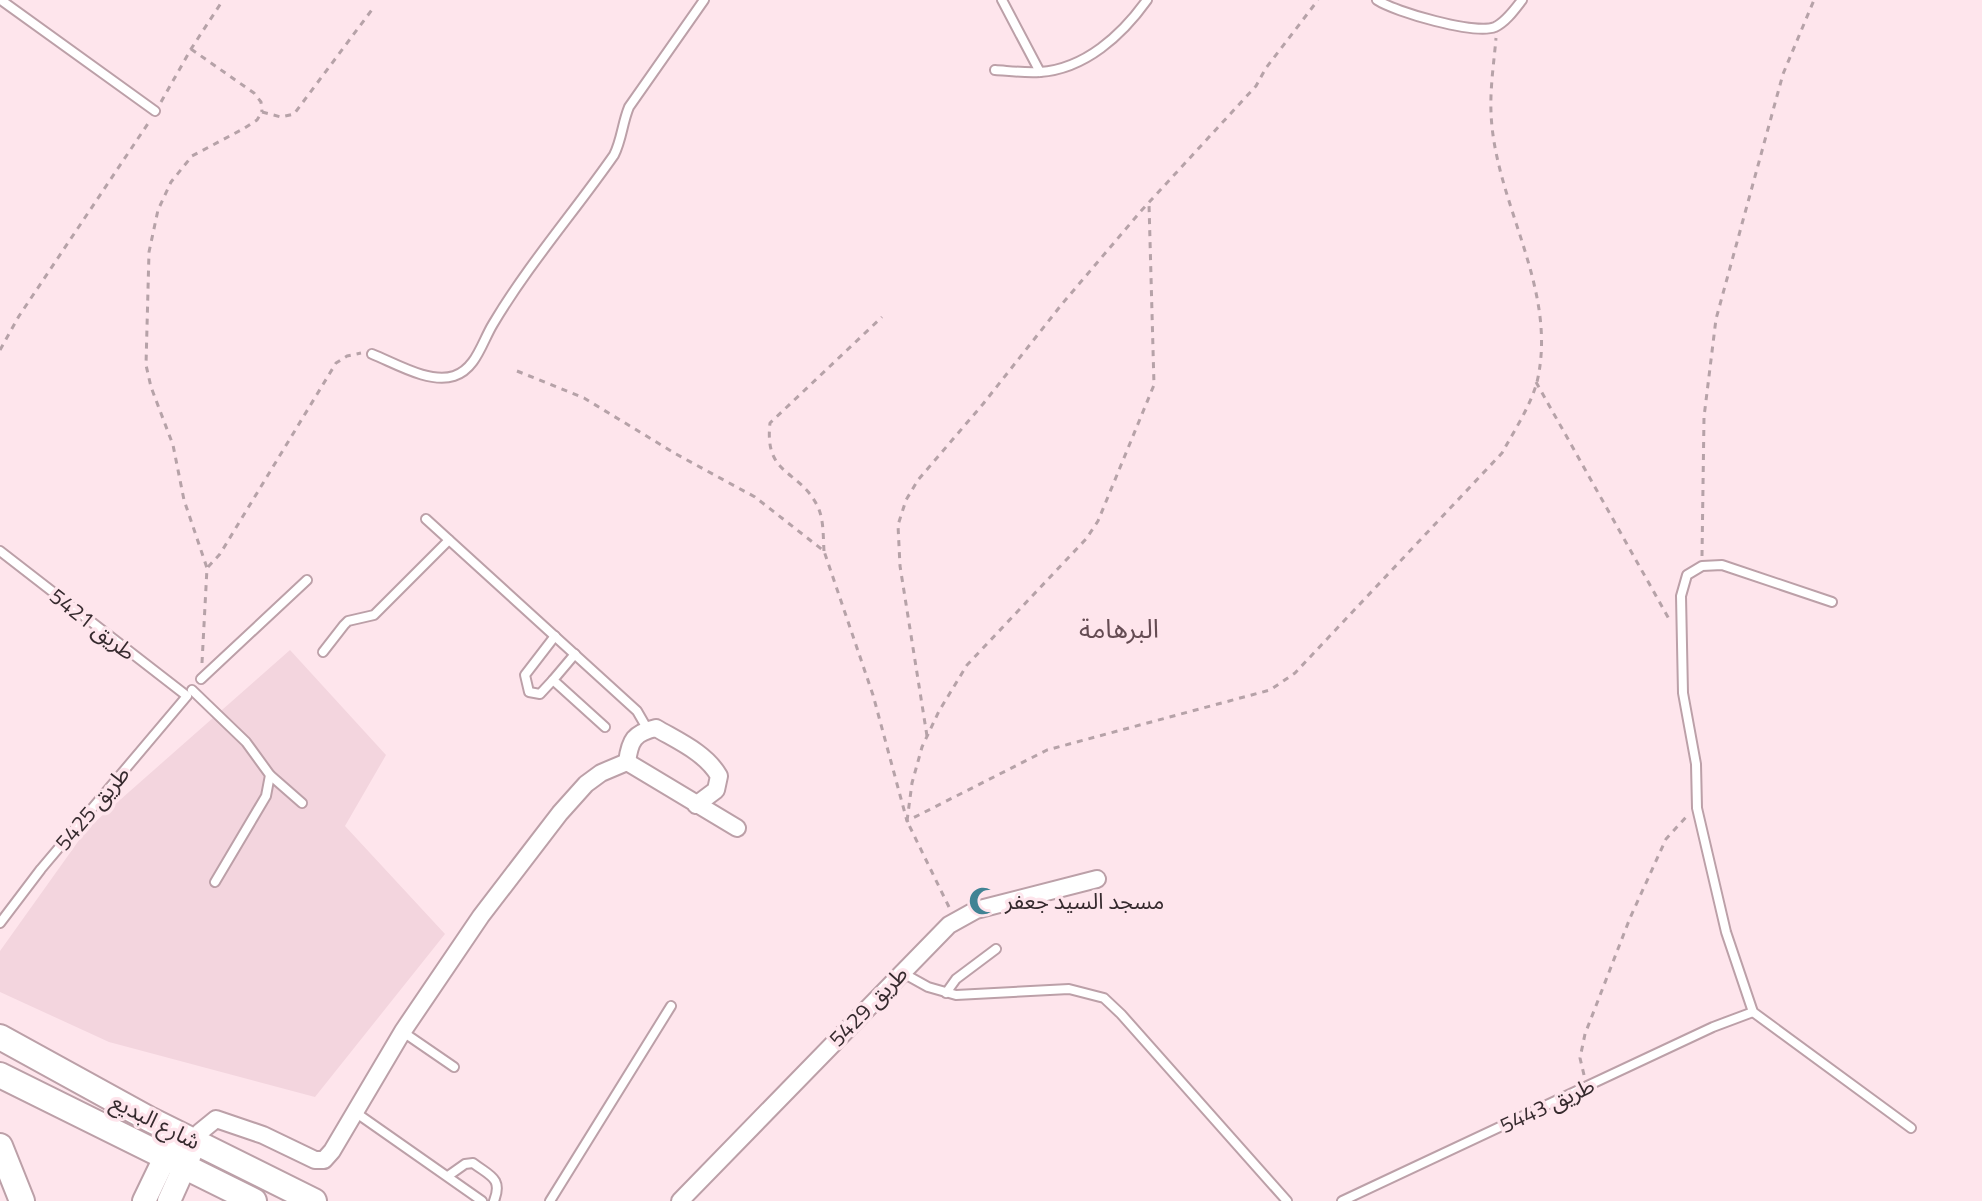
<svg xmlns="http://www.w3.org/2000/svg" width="1982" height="1201" font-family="'Titillium Web','Noto Sans Arabic',sans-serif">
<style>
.built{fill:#f3d5de}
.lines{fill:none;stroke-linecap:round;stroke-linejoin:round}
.service-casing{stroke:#bca0a8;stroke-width:12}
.minor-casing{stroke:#bca0a8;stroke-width:20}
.secondary-casing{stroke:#bca0a8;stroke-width:26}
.primary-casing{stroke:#bca0a8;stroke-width:28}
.path{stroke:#b6a2a8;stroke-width:3;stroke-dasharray:6 6;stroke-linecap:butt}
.service{stroke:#fff;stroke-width:8}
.minor{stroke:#fff;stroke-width:16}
.secondary{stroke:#fff;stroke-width:22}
.primary{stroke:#fff;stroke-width:24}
.labels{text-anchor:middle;stroke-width:7;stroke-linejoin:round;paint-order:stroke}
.street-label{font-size:22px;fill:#362a2e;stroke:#fee5ec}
.poi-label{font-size:22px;fill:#362a2e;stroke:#fee5ec;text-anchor:start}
.quarter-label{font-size:26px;fill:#654c53;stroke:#fee5ec}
</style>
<rect width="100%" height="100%" fill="#fee5ec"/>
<polygon class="built" points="290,650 386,755 345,826 445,934 315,1097 109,1042 0,992 0,951 87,829"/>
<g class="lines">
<defs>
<g id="service">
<polyline points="1,0 155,111"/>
<polyline points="1002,0 1040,72"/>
<path d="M1377 0C1395 12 1475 35 1495 27 1506 22 1515 9 1522 0"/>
<path d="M995 70C1010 71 1025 73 1040 72 1085 69 1122 35 1147 0"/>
<path d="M372 354C395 363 429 384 454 376 476 369 482 342 493 324 528 265 575 211 614 155 622 139 622 124 629 107L704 0"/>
<polyline points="426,519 637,711 648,730"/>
<polyline points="0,551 187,696 41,869 0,923"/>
<polyline points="1832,602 1722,565 1702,566 1687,575 1681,596 1683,693 1696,764 1697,808 1726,932 1753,1012 1911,1128"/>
<polyline points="323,652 344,625 348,621 374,615 449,540"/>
<polyline points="575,654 553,680 605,727"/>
<polyline points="201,679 307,580"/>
<polyline points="553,680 540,694 529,692 525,675 555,636"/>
<polyline points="192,690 246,742 270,775 266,796 215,882"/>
<polyline points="270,775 302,803"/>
<polyline points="901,972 928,987 956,995 1069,989 1104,998 1121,1014 1287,1201"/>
<polyline points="946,993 956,979 996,949"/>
<polyline points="403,1032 454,1067"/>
<polyline points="355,1112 482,1201"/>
<path d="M448 1176 465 1164 473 1163C490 1176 503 1178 494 1201"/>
<polyline points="550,1201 671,1006"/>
<polyline points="1342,1201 1713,1027 1753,1012"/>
</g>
<g id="minor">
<path d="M627 762C630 740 634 733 656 728 678 741 706 753 719 776L716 790 696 805"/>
<polyline points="196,1141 200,1132 216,1119 263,1135 315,1160 324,1160 332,1151 403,1031 481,916 560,813 586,784 601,773 627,762 737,828"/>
<polyline points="680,1201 949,925 976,910 1097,879"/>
</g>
<g id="secondary">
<polyline points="144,1201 173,1141"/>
<polyline points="169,1201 196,1141"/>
</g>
<g id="primary">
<polyline points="0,1037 149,1119 314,1201"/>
<polyline points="0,1075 254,1201"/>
<polyline points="0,1146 22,1201"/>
</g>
</defs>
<use href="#service" class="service-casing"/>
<use href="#minor" class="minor-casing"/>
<use href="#secondary" class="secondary-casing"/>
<use href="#primary" class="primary-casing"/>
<g class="path">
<polyline points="191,49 254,93 261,102 262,112"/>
<polyline points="161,102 191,49 223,0"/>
<polyline points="262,112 281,117 294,114 374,7"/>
<polyline points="0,350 19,316 149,122"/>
<path d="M517 371 584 398 676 454 755 497 824 551 873 695 907 821 1047 750 1270 690 1295 673 1502 453C1514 431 1530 407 1537 382 1559 288 1494 203 1491 112 1490 88 1494 62 1496 38"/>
<polyline points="1536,382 1669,619"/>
<path d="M824 551C823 536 824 521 818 507 799 468 764 477 770 423L882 317"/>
<polyline points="1702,556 1704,417 1716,319 1783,74 1814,0"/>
<polyline points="208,567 220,554 336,363 347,356 361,353"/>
<polyline points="202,663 207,568 184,500 173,445 151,387 146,365 149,252 158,210 171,182 192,156 243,129 257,120 262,112"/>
<polyline points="927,736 900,566 898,525 906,500 918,480 983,404 1062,304 1141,211 1256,86 1266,68 1318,0"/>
<polyline points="949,907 907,821 912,783 922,747 939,711 967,665 1086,539 1098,521 1154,385 1149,204"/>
<polyline points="1584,1075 1580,1058 1585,1034 1630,918 1666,839 1687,816"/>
</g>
<use href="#service" class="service"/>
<use href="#minor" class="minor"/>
<use href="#secondary" class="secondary"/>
<use href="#primary" class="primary"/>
</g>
<defs>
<symbol id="mosque-bare" viewBox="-9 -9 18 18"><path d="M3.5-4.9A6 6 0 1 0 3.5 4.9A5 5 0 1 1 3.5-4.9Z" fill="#418394" stroke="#fee5ec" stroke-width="2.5" paint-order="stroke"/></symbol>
</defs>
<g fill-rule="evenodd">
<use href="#mosque-bare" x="963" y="881" width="40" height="40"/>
</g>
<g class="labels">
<g class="street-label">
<text transform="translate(93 624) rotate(38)" y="8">طريق 5421</text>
<text transform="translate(92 808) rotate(-50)" y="8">طريق 5425</text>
<text transform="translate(868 1006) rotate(-46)" y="8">طريق 5429</text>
<text transform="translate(1547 1105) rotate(-25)" y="8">طريق 5443</text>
<text transform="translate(156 1121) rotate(27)" y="8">شارع البديع</text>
</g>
<g class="poi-label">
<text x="1005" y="909">مسجد السيد جعفر</text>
</g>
<g class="quarter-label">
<text x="1119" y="638">البرهامة</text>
</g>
</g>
</svg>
